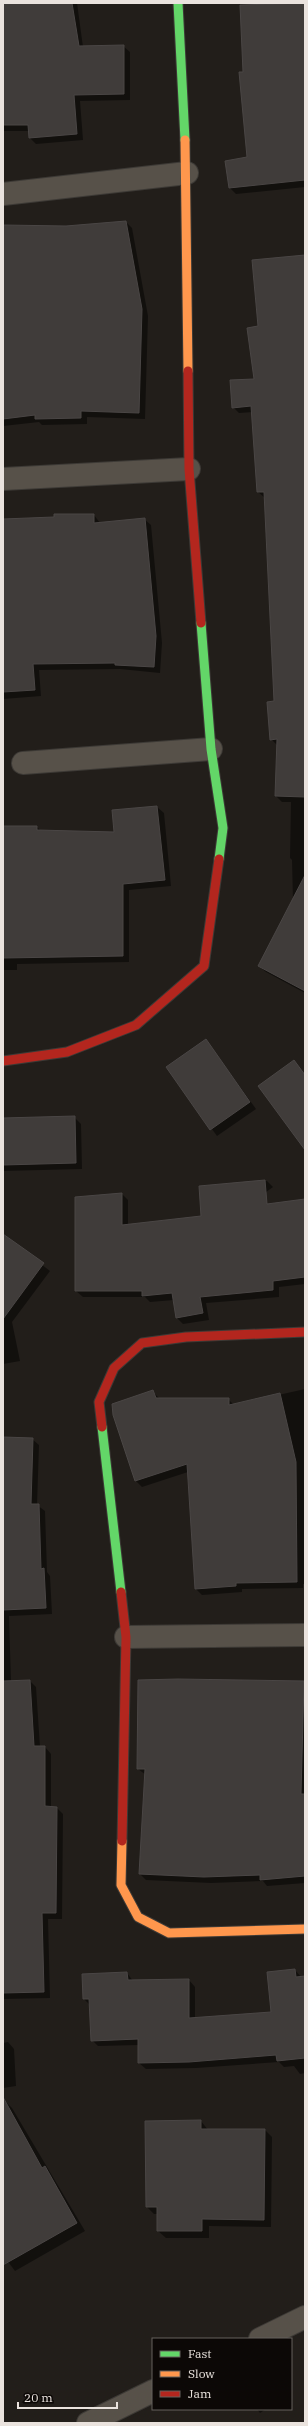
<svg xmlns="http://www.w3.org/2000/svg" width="308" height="2426" font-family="'IBM Plex Serif',serif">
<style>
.shadow{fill:#0007}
.building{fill:#403c3a;stroke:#4a4645}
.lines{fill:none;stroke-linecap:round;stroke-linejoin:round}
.street-casing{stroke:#3d3a36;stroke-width:24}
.fast-casing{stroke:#3d3a36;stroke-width:11}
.slow-casing{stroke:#3d3a36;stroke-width:11}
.jam-casing{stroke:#3d3a36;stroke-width:11}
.street{stroke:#575149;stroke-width:22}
.fast{stroke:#63d668;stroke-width:9}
.slow{stroke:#ff974d;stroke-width:9}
.jam{stroke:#b3261e;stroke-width:9}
</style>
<rect width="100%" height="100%" fill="#221e1a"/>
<g class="shadow">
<polygon points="3,3 77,3 83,47 123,46 130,52 130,100 80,101 83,140 36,144 30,138 29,131 3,131"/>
<polygon points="305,3 305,187 236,194 230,188 248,158 244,73 290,3"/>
<polygon points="126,222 132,228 148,316 145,419 87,417 87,424 42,425 39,422 3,426 3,227 66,227"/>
<polygon points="305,256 305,993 266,972 259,966 293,901 292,860 290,858 291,802 282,802 276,796 278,746 271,739 275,702 265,498 258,492 253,412 239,413 233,407 255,379 259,327"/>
<polygon points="94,515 100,523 144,519 151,525 162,643 160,673 120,669 39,670 41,696 3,699 3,520"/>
<polygon points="157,807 164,813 171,886 129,890 129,962 17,964 17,970 3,970 3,827 37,827 41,831 115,833 113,811"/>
<polygon points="206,1040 256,1109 217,1136 167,1067"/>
<polygon points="74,1117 81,1124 82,1169 3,1171 3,1119"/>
<polygon points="267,1181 273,1187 244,1208 305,1200 305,1284 279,1287 279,1297 206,1303 209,1320 183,1324 177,1318 174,1300 150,1302 145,1297 83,1297 76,1291 122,1194 128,1200 128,1225 202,1217 200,1187"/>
<polygon points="3,1235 50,1271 12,1322 20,1361 3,1364"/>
<polygon points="305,1389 305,1584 303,1584 303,1588 242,1589 242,1592 202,1595 196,1589 188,1472 142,1487 136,1481 114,1415 153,1392 160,1399 228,1399 234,1405"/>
<polygon points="3,1438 32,1439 39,1445 37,1505 45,1511 47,1572 50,1576 52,1614 9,1616 11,1682 30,1681 36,1687 40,1747 45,1747 51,1754 51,1808 57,1808 63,1814 62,1919 48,1919 50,1998 3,1999"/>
<polygon points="304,1682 305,1883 267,1886 263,1881 211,1883 146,1880 140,1874 146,1775 138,1769"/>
<polygon points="295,1970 302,1978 305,1977 305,2073 300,2074 294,2066 284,2067 279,2062 196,2068 146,2069 139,2063 139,2045 98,2046 92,2040 90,2005 84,1999 127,1973 133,1981 189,1980 195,1987 195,2018 272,2013"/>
<polygon points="8,2042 14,2049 16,2086 3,2088 3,2043"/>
<polygon points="4,2100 12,2108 85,2231 15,2271 3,2255"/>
<polygon points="201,2121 208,2130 265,2130 272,2137 271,2227 209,2226 209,2238 166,2238 158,2231 158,2214 154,2214 147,2207 146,2122"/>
<polygon points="257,2409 266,2409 260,2413"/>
</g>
<g class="building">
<polygon points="3,3 72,3 79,46 124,45 124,94 74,95 77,134 29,138 28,125 3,125"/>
<polygon points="305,3 305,180 229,188 225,161 247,157 239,72 243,72 240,5"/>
<polygon points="126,221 142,309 139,413 81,411 81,418 35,419 35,415 3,419 3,225 66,226"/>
<polygon points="305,255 305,797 275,796 277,739 270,740 267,702 274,701 264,492 257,492 251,406 232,408 230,380 254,379 247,328 258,326 252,260"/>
<polygon points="54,514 94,514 94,523 145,518 156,636 154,667 115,665 115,663 33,664 35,690 3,692 3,519 54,517"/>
<polygon points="157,806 165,880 123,884 123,956 3,958 3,826 37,826 37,830 114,832 112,810"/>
<polygon points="305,875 305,991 258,966"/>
<polygon points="206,1039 250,1102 210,1130 166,1067"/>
<polygon points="294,1060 305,1075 305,1150 258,1086"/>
<polygon points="75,1116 76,1163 3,1165 3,1118"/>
<polygon points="265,1180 267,1204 305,1199 305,1277 273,1281 273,1290 200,1297 203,1313 176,1318 172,1293 142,1296 142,1291 75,1291 75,1197 122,1193 122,1225 201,1216 199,1186"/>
<polygon points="3,1234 44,1263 3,1319"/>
<polygon points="153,1390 156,1398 229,1398 229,1405 280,1393 296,1462 297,1582 236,1583 236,1586 195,1589 187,1464 135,1481 113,1415 112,1404"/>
<polygon points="3,1437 33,1438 31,1504 39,1504 41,1569 44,1568 46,1608 3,1610"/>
<polygon points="178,1679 304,1681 301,1794 305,1794 305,1876 260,1880 260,1875 204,1877 139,1874 145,1769 137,1769 138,1680"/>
<polygon points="30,1680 34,1746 45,1746 45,1806 57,1807 56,1913 42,1913 44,1992 3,1993 3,1681"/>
<polygon points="295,1969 296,1977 305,1976 305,2058 277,2061 276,2055 189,2062 138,2063 138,2039 91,2041 89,1999 83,1999 82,1974 127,1972 128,1980 189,1979 189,2018 271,2012 267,1972"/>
<polygon points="3,2097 42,2168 45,2166 77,2223 3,2265"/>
<polygon points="201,2120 201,2129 265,2129 264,2220 202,2219 202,2231 157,2231 157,2207 146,2207 145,2121"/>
</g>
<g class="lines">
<defs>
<g id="street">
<polyline points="3,194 187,173"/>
<polyline points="3,479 189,469"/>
<polyline points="23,763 211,749"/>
<polyline points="126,1637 305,1635"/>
<polyline points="260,2339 305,2317"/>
<polyline points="88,2423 153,2391"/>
</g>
<g id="fast">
<polyline points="178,3 185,140"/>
<polyline points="201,623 211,749 223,828 219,859"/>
<polyline points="102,1427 121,1592"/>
</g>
<g id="slow">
<polyline points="185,140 188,371"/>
<polyline points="122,1841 121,1885 138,1917 169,1933 305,1929"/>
</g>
<g id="jam">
<polyline points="188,371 189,469 201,623"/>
<polyline points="3,1061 67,1052 136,1025 204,966 219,859"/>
<polyline points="102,1427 99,1402 114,1368 142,1343 186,1337 305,1332"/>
<polyline points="121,1592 126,1637 122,1841"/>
</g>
</defs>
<use href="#street" class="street-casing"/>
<use href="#fast" class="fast-casing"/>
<use href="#slow" class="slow-casing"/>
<use href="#jam" class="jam-casing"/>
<use href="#street" class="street"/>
<use href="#fast" class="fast"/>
<use href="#slow" class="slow"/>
<use href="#jam" class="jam"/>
</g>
<rect width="308" height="2426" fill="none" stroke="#eae3de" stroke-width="8"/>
<rect x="152" y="2338" width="140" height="72" fill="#0c0806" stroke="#65605c"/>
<rect x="160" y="2351" width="20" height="6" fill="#63d668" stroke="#65605c"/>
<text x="188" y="2358" font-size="12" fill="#eae3de">Fast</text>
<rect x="160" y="2371" width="20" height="6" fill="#ff974d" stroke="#65605c"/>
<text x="188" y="2378" font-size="12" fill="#eae3de">Slow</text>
<rect x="160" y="2391" width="20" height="6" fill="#b3261e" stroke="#65605c"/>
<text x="188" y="2398" font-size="12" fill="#eae3de">Jam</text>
<path d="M18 2402v6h99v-6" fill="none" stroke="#eae3de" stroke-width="2"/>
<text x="24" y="2402" font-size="12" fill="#eae3de" stroke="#0c0806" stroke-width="3" paint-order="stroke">20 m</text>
</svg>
